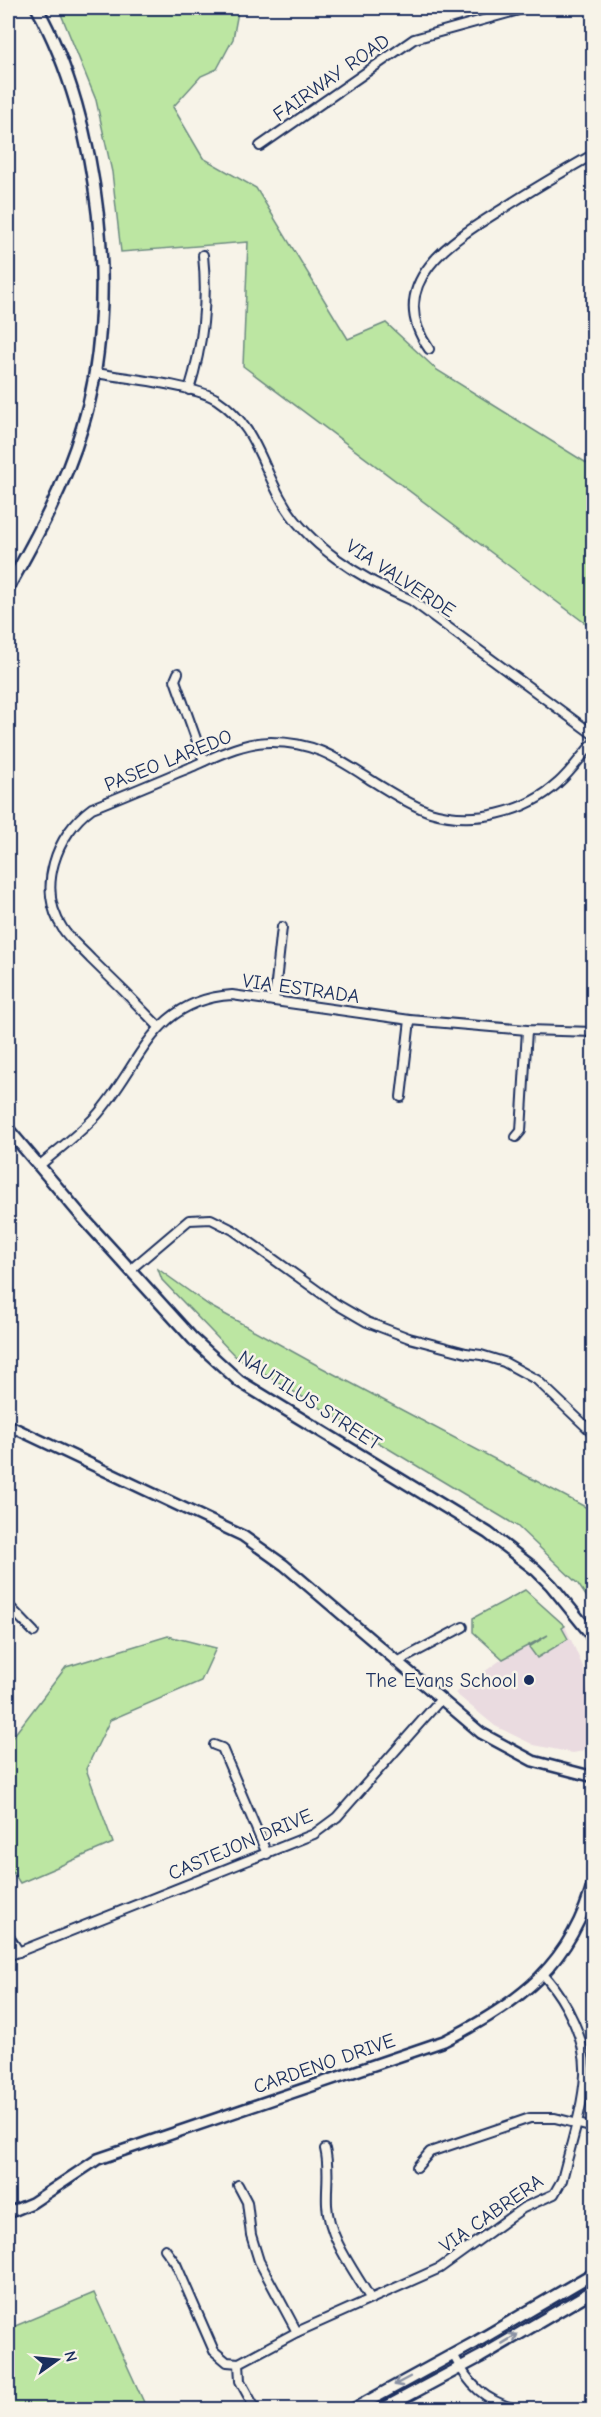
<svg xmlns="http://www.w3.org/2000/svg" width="601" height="2417" font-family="'Comic Neue',sans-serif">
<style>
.built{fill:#eadbe0}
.green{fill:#bce6a2;stroke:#6c8a80;stroke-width:1.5}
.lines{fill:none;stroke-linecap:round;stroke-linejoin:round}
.minor-casing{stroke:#1b2f5e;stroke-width:12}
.tertiary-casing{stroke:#1b2f5e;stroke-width:14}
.secondary-casing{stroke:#1b2f5e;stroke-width:15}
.minor{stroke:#f7f3e8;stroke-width:8}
.tertiary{stroke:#f7f3e8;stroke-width:9}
.secondary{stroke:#f7f3e8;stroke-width:10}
.oneway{stroke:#8991a3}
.poi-dot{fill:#1b2f5e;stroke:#f7f3e8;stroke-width:2}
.labels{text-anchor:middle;stroke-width:5;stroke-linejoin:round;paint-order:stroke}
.street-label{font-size:20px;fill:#1b2f5e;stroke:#f7f3e8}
.poi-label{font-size:20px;fill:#1b2f5e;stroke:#f7f3e8;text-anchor:end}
</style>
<rect width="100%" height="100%" fill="#f7f3e8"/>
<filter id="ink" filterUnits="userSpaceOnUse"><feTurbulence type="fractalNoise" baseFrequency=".0167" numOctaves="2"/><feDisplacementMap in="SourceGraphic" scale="12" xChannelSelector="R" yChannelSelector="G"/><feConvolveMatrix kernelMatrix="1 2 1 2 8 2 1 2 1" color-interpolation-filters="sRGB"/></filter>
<g filter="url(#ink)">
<polygon class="built" points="525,1590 565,1626 583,1667 589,1698 588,1742 583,1751 573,1753 534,1745 495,1726 455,1693 502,1659 473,1632 473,1618"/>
<g class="green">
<polygon points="70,8 235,8 238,12 233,39 217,69 201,76 173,107 203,158 256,188 348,339 386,323 437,370 593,467 593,629 243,366 248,242 121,252 112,172 96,100 61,14"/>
<polygon points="158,1269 210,1306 315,1364 593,1511 593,1606 578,1584 517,1526 236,1357 162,1280"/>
<polygon points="525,1590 565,1626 562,1628 568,1639 537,1658 529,1647 548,1635 503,1659 473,1632 473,1618"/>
<polygon points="168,1636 216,1648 201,1681 110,1720 86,1769 113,1843 20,1883 8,1865 8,1743 66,1667"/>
<polygon points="94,2293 147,2409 8,2409 8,2329"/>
</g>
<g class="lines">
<defs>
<g id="minor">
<polyline points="260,146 414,39 526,8"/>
<path d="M429 349C381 281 457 237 507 206 535 188 564 171 594 154"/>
<path d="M95 373C125 378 193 385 216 399 254 424 260 460 280 497 305 545 362 579 411 600L594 735"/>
<path d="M189 390C203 345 208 302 203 255"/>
<polyline points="178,673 175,680 204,761"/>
<polyline points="274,1001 282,927"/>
<path d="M159 1027C137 1004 114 981 91 959 82 949 70 940 63 929 36 889 56 834 92 808 125 795 157 781 189 768 214 757 242 742 271 742 316 742 338 759 374 782 392 793 410 805 430 812 473 825 525 813 558 783 571 772 582 755 594 742"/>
<polyline points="401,1097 410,1020"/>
<polyline points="516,1137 521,1131 527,1030"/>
<path d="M40 1165C59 1149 79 1134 96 1116 141 1066 151 1000 232 995L410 1020 527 1030 594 1032"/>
<polyline points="130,1270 189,1220 211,1219 233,1230 336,1304 367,1322 409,1338 466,1353 481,1355 504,1362 537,1380 594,1434"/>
<polyline points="8,1441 14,1428"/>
<polyline points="8,1605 34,1632"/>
<polyline points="397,1662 463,1627"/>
<polyline points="214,1745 222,1748 267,1854"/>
<polyline points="8,1935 19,1952"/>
<polyline points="8,1956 314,1834 337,1817 441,1699"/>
<path d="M325 2149C330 2168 326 2186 327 2205 329 2239 354 2270 370 2298"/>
<polyline points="417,2167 430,2152 530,2118 555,2118 594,2128"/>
<polyline points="238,2185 247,2202 251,2235 259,2261 297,2332"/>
<polyline points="165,2249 176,2264 214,2351 227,2362 239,2363"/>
<path d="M453 2354C469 2386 484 2400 518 2410"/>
<path d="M239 2363 297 2332 440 2268 523 2208 554 2194 562 2180C570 2147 583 2109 585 2075 587 2040 566 2001 544 1975"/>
<polyline points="239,2363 240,2381 256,2410"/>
</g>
<g id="tertiary">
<polyline points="8,1425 243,1536 284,1565 481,1733 533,1761 594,1777"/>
<path d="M8 2213 32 2203 98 2159 444 2041C520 2003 572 1964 594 1879"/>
</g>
<g id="secondary">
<path d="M8 588C37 537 65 485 82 428 121 304 100 121 37 8"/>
<polyline points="8,1129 84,1219 193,1339 239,1381 488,1533 536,1570 551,1585 590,1633 594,1643"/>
<polyline points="352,2410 476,2342 594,2273"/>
<polyline points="381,2410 480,2357 594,2290"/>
</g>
</defs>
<use href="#minor" class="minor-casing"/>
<use href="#tertiary" class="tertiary-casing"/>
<use href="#secondary" class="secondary-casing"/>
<use href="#minor" class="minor"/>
<use href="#tertiary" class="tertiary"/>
<use href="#secondary" class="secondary"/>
</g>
<defs><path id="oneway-shaft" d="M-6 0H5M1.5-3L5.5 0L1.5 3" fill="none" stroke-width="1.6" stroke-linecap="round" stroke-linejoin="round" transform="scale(1.5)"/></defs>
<g class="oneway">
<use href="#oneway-shaft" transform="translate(510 2339) rotate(-31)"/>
<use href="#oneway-shaft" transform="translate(402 2381) rotate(152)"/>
</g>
</g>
<circle class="poi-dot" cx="529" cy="1680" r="6"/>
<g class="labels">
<g class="street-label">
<text transform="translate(331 77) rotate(-35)" y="7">FAIRWAY ROAD</text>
<text transform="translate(401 578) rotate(33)" y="7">VIA VALVERDE</text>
<text transform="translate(168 760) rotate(-22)" y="7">PASEO LAREDO</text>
<text transform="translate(301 988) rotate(8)" y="7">VIA ESTRADA</text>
<text transform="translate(310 1400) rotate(33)" y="7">NAUTILUS STREET</text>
<text transform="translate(240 1844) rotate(-23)" y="7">CASTEJON DRIVE</text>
<text transform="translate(324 2063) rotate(-19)" y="7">CARDENO DRIVE</text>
<text transform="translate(491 2213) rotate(-35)" y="7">VIA CABRERA</text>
</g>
<g class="poi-label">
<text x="517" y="1687">The Evans School</text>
</g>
</g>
<rect width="601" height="2417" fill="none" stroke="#f7f3e8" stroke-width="30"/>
<rect x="15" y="15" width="571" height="2387" fill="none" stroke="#1b2f5e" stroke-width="2" filter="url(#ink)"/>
<g transform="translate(57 2360) rotate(75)" stroke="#f7f3e8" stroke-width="4.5" paint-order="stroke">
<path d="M0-4.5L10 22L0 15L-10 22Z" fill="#1b2f5e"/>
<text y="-9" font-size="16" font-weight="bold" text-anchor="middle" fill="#1b2f5e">N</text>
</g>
</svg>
